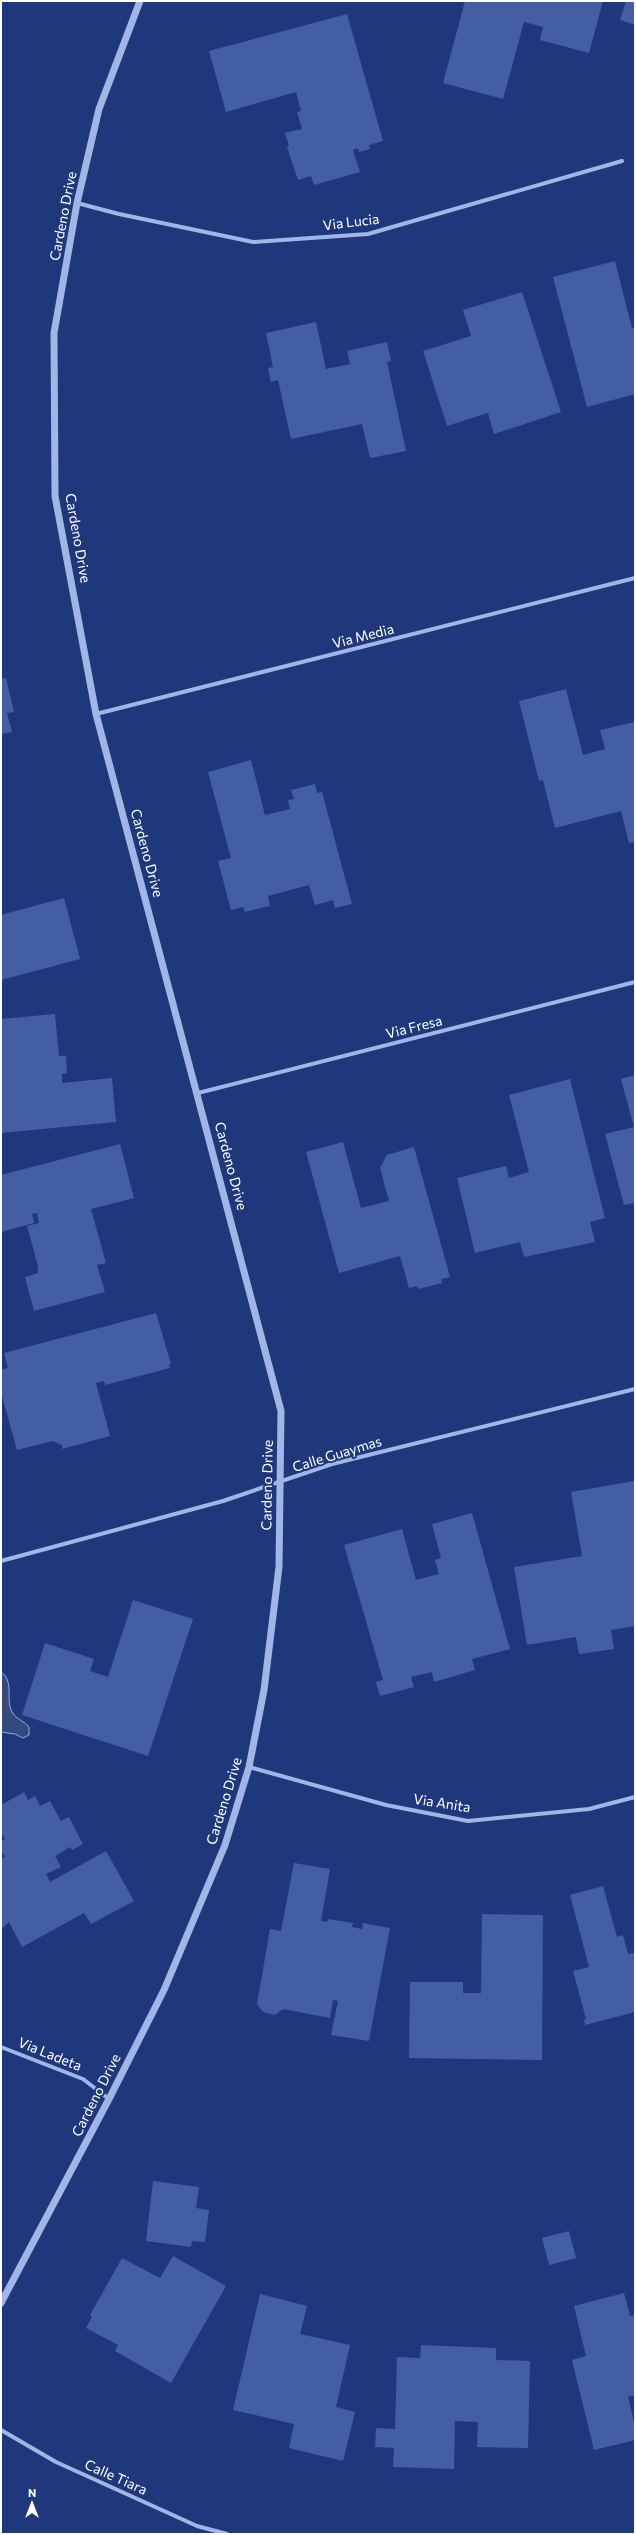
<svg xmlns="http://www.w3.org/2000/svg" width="636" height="2535" font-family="Commissioner,sans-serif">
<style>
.water{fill:#36497c;stroke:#95aee8}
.building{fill:#445ea4}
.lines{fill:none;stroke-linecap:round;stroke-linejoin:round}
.minor{stroke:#a2b5e7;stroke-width:4}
.tertiary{stroke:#a2b5e7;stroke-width:7}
.labels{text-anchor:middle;stroke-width:4;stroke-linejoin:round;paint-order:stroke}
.street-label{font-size:14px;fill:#fff;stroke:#1f387c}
</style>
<rect width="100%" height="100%" fill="#1f387c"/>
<path class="water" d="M1 1672C14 1681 6 1697 11 1710 15 1719 23 1720 29 1727V1735L23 1738 15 1734 1 1732Z"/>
<g class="building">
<polygon points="465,1 603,1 589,53 540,40 543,27 524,22 503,99 443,83"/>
<polygon points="626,1 635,1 635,25 620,20"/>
<polygon points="347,14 383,141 369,145 370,149 359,152 358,148 353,150 360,172 314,185 311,176 298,180 287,147 289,146 285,133 302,129 297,112 301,111 296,92 226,112 209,51"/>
<polygon points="615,261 632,328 635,328 635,394 587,407 553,277"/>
<polygon points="522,292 561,412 494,434 488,413 447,426 423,351 471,336 463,310"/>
<polygon points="316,322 326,369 350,364 347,351 387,342 391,361 387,362 406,451 370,458 362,424 291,439 278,380 271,382 268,368 273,367 266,333"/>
<polygon points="6,678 14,712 7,713 12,732 1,734 1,679"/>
<polygon points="566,689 583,755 605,749 600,730 635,722 635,842 629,843 621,811 555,828 543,780 539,781 519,701"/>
<polygon points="251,760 265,815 290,809 288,800 294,799 291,790 315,784 317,793 322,792 352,904 335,908 333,900 315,905 309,885 268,896 270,906 245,912 243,907 231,910 218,861 231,858 208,772"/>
<polygon points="64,898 80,959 1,980 1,915"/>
<polygon points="55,1014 59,1056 66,1056 67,1073 62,1074 62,1083 112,1078 116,1122 1,1133 1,1019"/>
<polygon points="635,1075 635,1203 624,1205 605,1134 634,1127 621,1079"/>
<polygon points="570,1079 605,1218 590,1222 595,1242 524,1257 520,1242 475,1253 457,1178 506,1166 509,1178 529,1172 509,1095"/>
<polygon points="343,1142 361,1208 389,1201 380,1168 387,1155 414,1147 450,1277 441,1279 442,1283 418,1289 417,1286 409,1288 400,1256 339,1273 306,1152"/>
<polygon points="120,1144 134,1198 91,1209 106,1263 97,1265 105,1292 34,1311 25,1277 38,1273 38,1266 27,1226 39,1223 37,1213 32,1214 34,1223 1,1232 1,1175"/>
<polygon points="156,1313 171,1364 169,1365 170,1368 105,1385 104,1381 96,1383 110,1436 62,1449 62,1445 52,1441 17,1450 1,1392 1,1370 8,1368 4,1353"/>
<polygon points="634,1481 635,1626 611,1630 614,1649 579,1654 576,1637 527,1645 514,1567 582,1556 571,1492"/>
<polygon points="472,1513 510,1649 472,1659 475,1670 434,1682 432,1672 411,1677 414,1687 380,1696 376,1682 383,1680 344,1545 402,1529 416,1580 439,1574 435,1560 441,1558 432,1524"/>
<polygon points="133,1600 193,1619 148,1756 22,1715 45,1643 94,1659 90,1671 108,1677"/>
<polygon points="24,1792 28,1800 35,1796 40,1806 50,1801 61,1821 69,1817 83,1844 72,1850 70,1847 55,1856 61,1867 46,1874 50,1882 106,1851 134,1901 91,1924 84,1913 22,1947 9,1922 1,1929 1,1859 5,1857 1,1851 1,1841 5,1839 1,1832 1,1805"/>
<polygon points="294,1863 330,1869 321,1921 327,1922 328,1919 353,1923 352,1927 362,1929 363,1923 390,1928 369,2041 331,2035 338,2001 333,2000 330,2018 283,2009 275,2015 263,2012 257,2004 270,1929 281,1931"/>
<polygon points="603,1886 617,1937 623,1935 628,1954 635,1953 635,2012 585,2025 584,2020 586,2019 573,1971 589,1967 570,1895"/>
<polygon points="482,1914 543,1915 542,2060 409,2058 410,1982 463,1982 463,1993 481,1993"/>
<polygon points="153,2181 199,2187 196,2208 209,2210 205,2242 192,2241 191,2247 146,2241"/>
<polygon points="569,2231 576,2258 549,2265 542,2238"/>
<polygon points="173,2256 226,2286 171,2383 115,2351 118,2345 86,2328 92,2317 90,2315 122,2258 160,2278"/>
<polygon points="624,2293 630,2316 635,2315 635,2395 628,2397 635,2426 635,2440 594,2450 572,2360 586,2356 574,2306"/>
<polygon points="260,2294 307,2306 300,2334 350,2345 336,2407 355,2412 343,2461 289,2448 294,2424 233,2410"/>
<polygon points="421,2345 496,2348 496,2360 530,2361 528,2448 477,2447 478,2422 455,2421 454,2469 393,2467 394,2448 375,2447 376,2428 395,2429 397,2357 420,2358"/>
</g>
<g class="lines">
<g class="minor">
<polyline points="77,203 119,214 253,242 368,234 622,161"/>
<polyline points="96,714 635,578"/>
<polyline points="198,1093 635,982"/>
<polyline points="1,1561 223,1501 332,1464 635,1389"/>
<polyline points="249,1767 386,1805 468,1821 589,1809 635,1797"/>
<polyline points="1,2047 83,2079 109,2099"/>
<polyline points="1,2430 56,2462 197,2526 227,2534"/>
</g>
<polyline class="tertiary" points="1,2303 109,2099 164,1990 225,1845 249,1767 264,1690 279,1567 281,1411 96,714 55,496 54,333 77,203 99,109 140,1"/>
</g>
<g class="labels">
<g class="street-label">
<text transform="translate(63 216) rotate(-79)" y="5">Cardeno Drive</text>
<text transform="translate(351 222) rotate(-7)" y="5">Via Lucia</text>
<text transform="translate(78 538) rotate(80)" y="5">Cardeno Drive</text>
<text transform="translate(363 636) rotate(-14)" y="5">Via Media</text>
<text transform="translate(147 853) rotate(75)" y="5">Cardeno Drive</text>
<text transform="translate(414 1027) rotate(-14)" y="5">Via Fresa</text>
<text transform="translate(231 1166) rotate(75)" y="5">Cardeno Drive</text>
<text transform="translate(337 1454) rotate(-17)" y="5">Calle Guaymas</text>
<text transform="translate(267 1485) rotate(-89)" y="5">Cardeno Drive</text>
<text transform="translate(224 1801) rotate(-73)" y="5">Cardeno Drive</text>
<text transform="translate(442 1803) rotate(9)" y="5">Via Anita</text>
<text transform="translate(50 2054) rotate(22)" y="5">Via Ladeta</text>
<text transform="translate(96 2095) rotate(-63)" y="5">Cardeno Drive</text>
<text transform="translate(116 2477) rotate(24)" y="5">Calle Tiara</text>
</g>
</g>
<rect width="636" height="2535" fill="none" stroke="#ffffff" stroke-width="4"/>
<g transform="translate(32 2503)" stroke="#1f387c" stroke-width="3" paint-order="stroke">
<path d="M0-3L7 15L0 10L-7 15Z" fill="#ffffff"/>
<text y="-6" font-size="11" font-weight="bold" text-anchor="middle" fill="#ffffff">N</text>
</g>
</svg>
